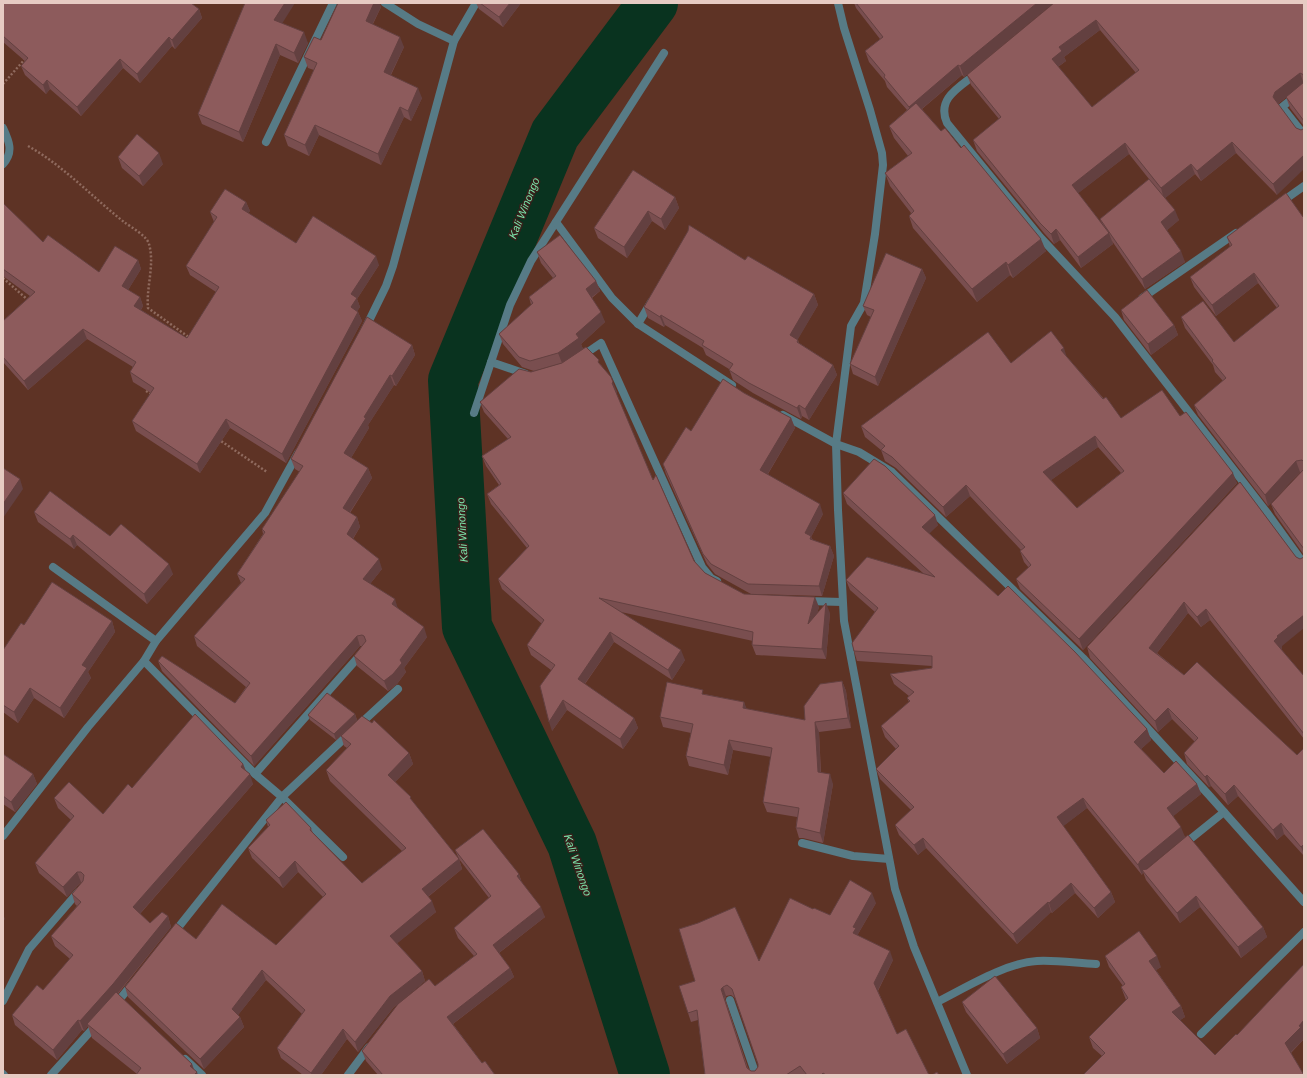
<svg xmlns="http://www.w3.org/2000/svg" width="1307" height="1078" font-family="Helvetica,sans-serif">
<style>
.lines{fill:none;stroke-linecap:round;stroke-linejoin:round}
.river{stroke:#09331f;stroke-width:50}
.path{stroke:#8f6a5e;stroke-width:2.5;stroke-dasharray:2 2;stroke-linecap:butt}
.lane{stroke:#577b86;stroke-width:8}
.street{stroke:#577b86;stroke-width:8}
.wall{fill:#794e4f;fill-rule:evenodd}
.shaded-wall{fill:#634040}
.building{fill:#8d5b5c;stroke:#634040;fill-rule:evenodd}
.labels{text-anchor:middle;stroke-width:3;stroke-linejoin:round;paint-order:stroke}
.water-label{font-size:11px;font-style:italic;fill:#7be4aa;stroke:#35211b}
</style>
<rect width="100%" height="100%" fill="#5e3325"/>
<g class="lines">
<polyline class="river" points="645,1075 572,844 467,627 453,380 555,134 653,3"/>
<g class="path">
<polyline points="3,84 25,59"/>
<path d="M28 146C64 166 92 197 124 222 131 227 147 236 149 244 155 265 146 287 148 308L190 338"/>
<polyline points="3,278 29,301"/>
<polyline points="146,391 153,395"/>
<polyline points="218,439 267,472"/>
</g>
<g class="lane">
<polyline points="582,356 601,343 702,567 711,578 717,581"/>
<polyline points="491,362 526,374"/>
<polyline points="474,413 510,305 531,261 664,53"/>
<polyline points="53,567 156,641"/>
<polyline points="807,601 842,602"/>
<polyline points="359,725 398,689"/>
<polyline points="255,774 362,653"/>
<polyline points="3,836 88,727 144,661"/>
<polyline points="1183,845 1224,812"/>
<polyline points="343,857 282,797 349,734"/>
<polyline points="1201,1034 1304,932"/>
<polyline points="185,1059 202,1075"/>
<polyline points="348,1075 369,1047"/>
</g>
<g class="street">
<polyline points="385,3 418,24 454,41"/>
<polyline points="838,3 844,28 870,110 882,153 883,165 875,234 864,303 851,326 836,444 838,510 844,621 895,889 914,947 967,1075"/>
<path d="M977 73C960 87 936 98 947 123L1040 237 1115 317 1268 514 1304 564"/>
<polyline points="1304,89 1282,107 1304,135"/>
<path d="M3 128C9 141 14 152 3 164"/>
<polyline points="266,142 333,3"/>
<polyline points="1280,203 1304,186"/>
<polyline points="556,222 612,298 638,324 732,385"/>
<polyline points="1142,298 1236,233"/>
<polyline points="638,324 651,302"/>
<polyline points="365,329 386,286 393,266 454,41 476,3"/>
<polyline points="783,415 836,444 859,452 892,472 1083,658 1208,794 1304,902"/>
<polyline points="802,843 853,856 889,859"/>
<polyline points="173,934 282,797 255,774 144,661 156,641 265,513 298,453"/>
<polyline points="730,1000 756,1075"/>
<polyline points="3,1001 29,949 79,891"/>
<path d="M937 1002C965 988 1005 963 1037 961 1056 960 1076 963 1096 964"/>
<polyline points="115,1005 133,983"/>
<polyline points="3,1074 4,1075"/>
<polyline points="51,1075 97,1024"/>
</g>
</g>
<g class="wall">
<polygon points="3,3 199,9 202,18 175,49 172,46 140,83 123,68 81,116 50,89 46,94 25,75 21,66 25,61 3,42"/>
<polygon points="476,3 521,3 503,27 479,9"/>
<polygon points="854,3 1053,3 964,77 962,75 922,109 941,131 961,148 1046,251 1013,278 1010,275 977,302 913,228 909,216 911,213 890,186 885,173 908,156 894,138 889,126 907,110 887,87 885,81 869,62 865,51 880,39 856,8"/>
<path d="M1054 3H1304V126L1290 108 1286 97 1288 96 1279 103 1277 195 1236 153 1201 181 1195 174 1165 198 1179 220 1167 230 1185 262 1145 289 1112 241 1113 244 1081 268 1060 240 1054 244 1044 233 977 151 973 140 999 119 971 85 967 75ZM1100 30 1136 73 1092 107 1058 67 1066 61 1064 57ZM1129 154 1149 179 1100 219 1102 224 1078 193Z"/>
<polygon points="381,7 373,24 404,47 391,75 422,98 411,121 404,117 381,165 319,135 309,156 288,146 284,135 314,70 308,68 304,57 321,40"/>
<polygon points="282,23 308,43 298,63 280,55 243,142 202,124 198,114"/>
<polygon points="118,157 163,164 143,186 122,168"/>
<polygon points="675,197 679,208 665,230 652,221 627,258 598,238 594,228"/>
<polygon points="246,202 250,211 248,213 296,243 379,265 357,299 360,307 357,311 358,312 362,321 286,463 230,428 200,473 136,431 132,421 151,393 133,382 130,372 133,367 87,339 28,390 3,362 3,321 30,296 3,276 3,203 43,242 99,272 138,260 141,269 128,290 140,297 143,306 141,310 187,338 216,292 190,275 186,266 214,222 210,212"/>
<polygon points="1303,217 1304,217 1304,555 1275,514 1271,504 1302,472 1300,472 1268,506 1198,415 1194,405 1223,381 1215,372 1213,365 1185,328 1181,317 1234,342 1277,308 1258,283 1216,316 1194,287 1190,277 1230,247 1227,237"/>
<polygon points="537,252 596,281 600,291 592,298 605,322 581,344 583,349 562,363 534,371 522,367 503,344 499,334 531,305 529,297 553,278 541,263"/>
<polygon points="745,260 814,294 818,305 797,340 798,340 799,343 833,365 837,375 809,420 802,416 801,419 753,393 733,380 729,369 706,355 703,348 665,325 664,327 648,318 644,307"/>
<polygon points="922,269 926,278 878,386 853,374 850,364 871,317 867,315 863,306"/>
<polygon points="1121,310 1174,325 1178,335 1151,355 1124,320"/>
<polygon points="412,345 415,355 396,386 394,385 368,425 369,428 351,458 368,468 372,478 350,513 357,517 360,527 353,539 382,569 370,584 398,608 427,637 404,668 406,672 397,684 388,691 357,666 354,656 362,646 360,646 254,766 162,671 158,661 235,703 246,687 197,646 194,636 241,583 237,574 263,534 262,529 300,472 295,469 291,459"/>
<path d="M1067 357 1121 418 1180 416 1237 483 1083 650 1020 589 1016 579 1029 568 1024 562 1020 551 1021 550 970 496 946 517 896 468 885 461 881 450 865 437 861 426 1011 363ZM1098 447 1121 473 1077 508 1051 480Z"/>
<polygon points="601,365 617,392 616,393 653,480 694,561 705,573 744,594 819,607 817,613 830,613 826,659 756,655 752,645 753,641 621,612 685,660 672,680 614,642 585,684 634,718 638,728 623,749 567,710 552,731 551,670 531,655 527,645 542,624 502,589 498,579 527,548 491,504 487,494 499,485 486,466 482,456 508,439 484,412 480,402 531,372"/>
<polygon points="744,393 791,418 795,428 768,474 823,514 811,537 813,540 830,546 834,556 822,596 751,594 715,574 707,564 666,474 663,464 691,431"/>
<polygon points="1240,482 1296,557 1300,559 1282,646 1282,648 1281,649 1304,676 1304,739 1210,620 1201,627 1188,613 1157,653 1184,675 1297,755 1304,748 1304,856 1284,834 1277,840 1238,796 1228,805 1211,786 1209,787 1187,764 1184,753 1195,742 1172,719 1158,732 1090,658 1087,647"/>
<polygon points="843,493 938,525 929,533 998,596 1147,729 1151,740 1141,749 1164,773 1197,784 1201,794 1173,816 1185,837 1145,869 1263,927 1267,937 1241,958 1200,907 1180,923 1146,880 1143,872 1142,875 1087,808 1063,826 1111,892 1115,902 1098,918 1075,893 1052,913 1051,912 1017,944 926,848 918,855 899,835 895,825 911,810 880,779 876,769 896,749 885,737 881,726 909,702 907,698 909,696 894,684 890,674 932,668 932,666 857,661 854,651 875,612 850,590 846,580 924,574 847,504"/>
<polygon points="34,512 110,536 173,574 147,604 77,545 74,549 38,522"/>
<polygon points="112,621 115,632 88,672 91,678 64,718 34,698 18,723 3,712 3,650 24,625"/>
<polygon points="842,681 846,691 851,728 819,732 821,772 833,784 823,843 803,838 799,838 796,828 797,817 767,812 763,802 771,757 733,750 728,775 689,766 686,756 691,733 663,727 660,717 704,694 744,702 746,709 805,720"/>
<polygon points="355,714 357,720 336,740 310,720 308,715"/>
<polygon points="341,736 409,753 413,764 395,782 413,802 459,859 455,850 519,874 522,883 545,917 499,953 510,968 514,977 453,1024 482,1063 495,1075 378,1075 366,1061 362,1051 435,986 474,956 458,938 454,928 489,898 459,859 462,869 428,897 436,912 397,943 422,971 425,981 394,1007 358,1052 347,1039 321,1075 303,1075 281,1058 277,1048 302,1014 266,980 238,1015 240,1017 244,1027 204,1069 128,997 125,987 196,939 276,945 323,897 298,872 283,888 252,858 248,848 268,827 266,820 311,828 313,833 362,883 402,851 330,781 326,770 347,748 344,746"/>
<polygon points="3,754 33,774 37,784 15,812 3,804"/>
<polygon points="243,764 246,771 253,784 140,914 150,923 168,916 171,927 118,994 192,1064 194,1069 137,1074 92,1038 88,1026 84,1031 82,1030 57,1060 15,1025 12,1015 43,990 70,959 55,946 51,936 77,906 75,904 72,894 82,882 81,882 67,897 39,873 35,863 71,820 58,808 54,798 103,814 132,788"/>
<path d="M876 903 858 934V936L893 960 878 991 897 1034 929 1075H705L698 1020 691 1022 688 1013 695 981 759 961 813 909 830 915ZM731 995 735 998 758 1064V1067L755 1071H751L748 1068 725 999 726 996Z"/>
<polygon points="1105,956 1161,967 1156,970 1181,1006 1185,1017 1180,1020 1215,1055 1237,1035 1304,1036 1304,1039 1291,1053 1304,1075 1102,1056 1093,1048 1089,1037 1126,1000 1121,987 1123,986 1109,967"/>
<polygon points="962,1002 1037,1028 1040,1038 1007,1064 966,1012"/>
</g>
<g class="shaded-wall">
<polygon points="285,3 295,3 278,30 274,20"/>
<polygon points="374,3 380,3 381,7 369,31 366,21"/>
<polygon points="510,3 521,3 503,27 499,17"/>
<polygon points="1037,3 1053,3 964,77 960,66"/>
<polygon points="199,9 202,18 175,49 172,40"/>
<polygon points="1096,20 1100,30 1064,57 1066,61 1055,69 1052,59 1059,47"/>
<polygon points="304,32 308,43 298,63 294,53"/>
<polygon points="169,37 172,46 140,83 137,74"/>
<polygon points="400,37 404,47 387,82 384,72"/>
<polygon points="276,44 280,55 243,142 239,132"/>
<polygon points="120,59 123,68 81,116 77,107"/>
<polygon points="958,65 962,75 912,117 909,107"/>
<polygon points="1300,73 1304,84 1279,103 1277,107 1273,97 1275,92"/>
<polygon points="47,80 50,89 46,94 43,85"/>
<polygon points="418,88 422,98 411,121 408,111"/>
<polygon points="400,107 404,117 381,165 378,154"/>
<polygon points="315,125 319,135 309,156 305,145"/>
<polygon points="1232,142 1236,153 1201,181 1197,171"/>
<polygon points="1125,143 1129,154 1076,195 1072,185"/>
<polygon points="159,153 163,164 143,186 139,176"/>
<polygon points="1304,155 1304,169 1277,195 1273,184"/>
<polygon points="1191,164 1195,174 1164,199 1161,188"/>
<polygon points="675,197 679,208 665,230 661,219"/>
<polygon points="246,202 250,211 245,218 242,209"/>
<polygon points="1175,210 1179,220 1165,232 1161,222"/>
<polygon points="648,211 652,221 627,258 624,247"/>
<polygon points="1056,229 1060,240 1054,244 1051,234"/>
<polygon points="1109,233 1113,244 1081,268 1078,257"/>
<polygon points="1041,239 1046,251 1013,278 1008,265"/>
<polygon points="1181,251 1185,262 1145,289 1142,279"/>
<polygon points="376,256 379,265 357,299 360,307 354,317 351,307 351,294"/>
<polygon points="138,260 141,269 125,295 122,286"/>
<polygon points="1006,262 1010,275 977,302 972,289"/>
<polygon points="922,269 926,278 878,386 875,377"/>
<polygon points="1254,273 1258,283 1216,316 1212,305"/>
<polygon points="596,281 600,291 589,299 586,289"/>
<polygon points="814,294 818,305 794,346 790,335"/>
<polygon points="140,297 143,306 138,315 134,306"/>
<polygon points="358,312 362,321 286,463 282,454"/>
<polygon points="601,312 605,322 581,344 583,349 562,363 558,353 576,334"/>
<polygon points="661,315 665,325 664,327 660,317"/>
<polygon points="1174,325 1178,335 1151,355 1148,344"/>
<polygon points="83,329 87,339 28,390 24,381"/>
<polygon points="412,345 415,355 396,386 392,376"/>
<polygon points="1064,348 1067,358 1061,350"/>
<polygon points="833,365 837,375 809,420 805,409"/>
<polygon points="390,375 394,385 368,425 369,428 348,463 344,453 364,417"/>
<polygon points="613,382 617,392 616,393 612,383"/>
<polygon points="799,405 802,416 801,419 797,408"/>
<polygon points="791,418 795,428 764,480 760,470"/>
<polygon points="226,419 230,428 200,473 197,464"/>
<polygon points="1095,436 1098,447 1047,483 1043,472"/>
<polygon points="1296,461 1300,472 1268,506 1265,495"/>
<polygon points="368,468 372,478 346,518 343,508"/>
<polygon points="1233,473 1237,483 1083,650 1079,639"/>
<polygon points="20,479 23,489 3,518 3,504"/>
<polygon points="966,485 970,496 946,517 943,507"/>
<polygon points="820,504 823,514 811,537 815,546 805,533"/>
<polygon points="935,515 938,525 926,537 922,527"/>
<polygon points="357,517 360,527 350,543 347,534"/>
<polygon points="73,535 77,545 74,549 70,539"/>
<polygon points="830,546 834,556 822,596 819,586"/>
<polygon points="379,559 382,569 366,589 363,579"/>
<polygon points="169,564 173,574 147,604 144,594"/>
<polygon points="815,597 819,607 811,634 808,624"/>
<polygon points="395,599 398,609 392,604"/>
<polygon points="1184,602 1188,613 1153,658 1149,648"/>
<polygon points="826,603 830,613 826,659 822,649"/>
<polygon points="1206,609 1210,620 1201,627 1197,617"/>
<polygon points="1304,615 1304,628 1282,646 1282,648 1278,651 1274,641 1277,636"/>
<polygon points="112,621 115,632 88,672 91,678 64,718 60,708 82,665"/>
<polygon points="424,627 427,637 404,668 406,672 397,684 388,691 384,681"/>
<polygon points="610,632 614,642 581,689 578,679"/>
<polygon points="357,636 360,646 254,766 251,756"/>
<polygon points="681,650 685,660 672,680 668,670"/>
<polygon points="842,681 846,691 851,728 848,718"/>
<polygon points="30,688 34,698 18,723 14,712"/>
<polygon points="563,700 567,710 552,731 549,722"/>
<polygon points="744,702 748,712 743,708"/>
<polygon points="1168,708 1172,719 1158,732 1155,721"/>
<polygon points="355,714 357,720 336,740 334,734"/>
<polygon points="634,718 638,728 623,749 620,739"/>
<polygon points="815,722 819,732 821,782 818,772"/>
<polygon points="1147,729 1151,740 1138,752 1134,742"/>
<polygon points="729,740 733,750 728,775 724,765"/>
<polygon points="409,753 413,764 392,785 388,775"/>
<polygon points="243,764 247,774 241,767"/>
<polygon points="33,774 37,784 15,812 11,802"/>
<polygon points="250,774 253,784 137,917 133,907"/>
<polygon points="830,774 833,784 823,843 820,833"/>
<polygon points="1207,775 1211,786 1209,787 1205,777"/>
<polygon points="1197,784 1201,794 1171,818 1167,808"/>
<polygon points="1234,785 1238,796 1228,805 1225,794"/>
<polygon points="1083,798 1087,808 1061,828 1057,817"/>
<polygon points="1281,823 1284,834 1277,840 1273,830"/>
<polygon points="1181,827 1185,837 1144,871 1142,870 1143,872 1142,875 1138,865 1140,861"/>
<polygon points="923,838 926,848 918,855 914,845"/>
<polygon points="1304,844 1304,854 1301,847"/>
<polygon points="459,859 462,869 425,899 422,889"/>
<polygon points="295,861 298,872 283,888 279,878"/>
<polygon points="77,872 81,882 67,897 63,887"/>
<polygon points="519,874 522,884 517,876"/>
<polygon points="1071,883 1075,893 1052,913 1049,903"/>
<polygon points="1111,892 1115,902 1098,918 1094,908"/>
<polygon points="872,893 876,903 858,934 859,937 853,933 853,927"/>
<polygon points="1196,896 1200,907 1180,923 1177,913"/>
<polygon points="432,901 436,912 394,946 390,936"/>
<polygon points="1048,902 1051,912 1017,944 1013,934"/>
<polygon points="541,907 545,917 496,955 493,945"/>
<polygon points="3,914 5,919 3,922"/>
<polygon points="168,916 171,927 117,994 87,1024 88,1026 84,1031 80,1021"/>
<polygon points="1263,927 1267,937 1241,958 1238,947"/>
<polygon points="890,951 893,960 877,992 874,983"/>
<polygon points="1157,956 1161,967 1153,972 1149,961"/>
<polygon points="510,968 514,977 450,1026 447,1017"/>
<polygon points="262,970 266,980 235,1019 232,1009"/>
<polygon points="422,971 425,981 394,1007 358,1052 355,1042 390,996"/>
<polygon points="723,987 726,996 725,999 721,989"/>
<polygon points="1181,1006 1185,1017 1176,1023 1172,1012"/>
<polygon points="240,1017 244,1027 204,1069 200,1059"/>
<polygon points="78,1020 82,1030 57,1060 53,1050"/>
<polygon points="1304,1020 1304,1039 1289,1054 1285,1043"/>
<polygon points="1037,1028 1040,1038 1007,1064 1003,1054"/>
<polygon points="343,1029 347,1039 321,1075 311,1075 311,1073"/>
<polygon points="192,1064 195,1074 197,1072 198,1075 193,1075 190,1066"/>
</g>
<g class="building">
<polygon points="3,3 191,3 199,9 172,40 169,37 137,74 120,59 77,107 47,80 43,85 21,66 28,58 3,36"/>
<polygon points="245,3 285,3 274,20 304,32 294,53 276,44 239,132 198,114"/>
<polygon points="338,3 374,3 366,21 400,37 384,72 418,88 408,111 400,107 378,154 315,125 305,145 284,135 317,63 304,57 314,37 321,40"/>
<polygon points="480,3 510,3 499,17"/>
<polygon points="856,3 1037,3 960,66 958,65 909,107 884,77 885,75 865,51 883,37"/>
<path d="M1054 3H1304V75L1300 73 1275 92 1273 97 1296 128 1301 130 1303 129 1304 128V155L1273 184 1232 142 1197 171 1191 164 1161 188 1125 143 1072 185 1109 233 1078 257 1056 229 1051 234 1040 223 973 140 1001 117 967 75ZM1096 20 1139 70 1092 107 1052 59 1062 51 1059 47Z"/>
<polygon points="1304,82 1304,121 1286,97"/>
<polygon points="916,103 941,131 945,128 961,148 964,145 1041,239 1008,265 1006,262 972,289 909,216 914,211 885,173 912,153 889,126"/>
<polygon points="137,134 159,153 139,176 118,157"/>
<polygon points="633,170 675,197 661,219 648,211 624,247 594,228"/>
<polygon points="1149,179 1175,210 1161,222 1181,251 1142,279 1100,219"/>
<polygon points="225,189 246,202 242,209 296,243 313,216 376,256 351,294 357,298 351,307 358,312 282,454 226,419 197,464 132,421 154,388 130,372 136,362 83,329 24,381 3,357 3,321 35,292 3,269 3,203 43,242 48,235 99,272 115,246 138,260 122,286 140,297 134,306 187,338 219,287 186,266 217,217 210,212"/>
<polygon points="1286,193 1303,217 1304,217 1304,462 1302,460 1296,461 1265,495 1194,405 1226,378 1212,361 1213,360 1181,317 1203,301 1234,342 1279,306 1254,273 1212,305 1190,277 1232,245 1227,237"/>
<polygon points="689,225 745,260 748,256 814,294 790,335 798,340 797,342 833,365 805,409 799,405 797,408 749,383 729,370 733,364 702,345 704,341 661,315 660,317 644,307 688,231"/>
<polygon points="560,235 596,281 586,289 601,312 576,334 579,338 558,353 530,361 519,357 499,334 533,303 529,297 556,276 537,252"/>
<polygon points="886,253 922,269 875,377 850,364 874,310 863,306"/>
<polygon points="1147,290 1174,325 1148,344 1121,310"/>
<polygon points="367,317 412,345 392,376 390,375 364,417 366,418 344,453 368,468 343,508 357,517 347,534 379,559 363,579 395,599 392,604 424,627 400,660 402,663 393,674 384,681 354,656 366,641 364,636 362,635 357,636 251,756 158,661 162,656 235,703 250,683 194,636 245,579 237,574 265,532 262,529 303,466 291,459"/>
<path d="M1051 331 1064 348 1061 350 1103 399 1106 397 1121 418 1162 390 1180 416 1186 412 1233 473 1079 639 1016 579 1031 565 1020 551 1025 547 966 485 943 507 892 457 881 450 885 446 861 426 988 332 1011 363ZM1095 436 1124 471 1077 508 1043 472Z"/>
<polygon points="586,347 599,360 598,362 611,377 613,382 612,383 653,480 656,475 694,561 705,573 744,594 815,597 808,624 826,603 822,649 752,645 753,632 599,598 681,650 668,670 610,632 578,679 634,718 620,739 563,700 549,722 540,686 555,665 527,645 544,620 498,579 529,546 487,494 501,484 482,456 511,437 480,402 519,369 531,372 562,363"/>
<polygon points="723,379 744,393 791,418 760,470 820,504 805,533 811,536 810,539 830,546 819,586 748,584 711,564 703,554 663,464 686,427 691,431"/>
<polygon points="874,459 885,466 935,515 922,527 998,596 1008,586 1075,652 1147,729 1134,742 1164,773 1176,761 1197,784 1167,808 1181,827 1140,861 1138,865 1083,798 1057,817 1111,892 1094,908 1071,883 1049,903 1048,902 1013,934 923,838 914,845 895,825 914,807 876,769 899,746 881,726 910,701 907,698 914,692 890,674 932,668 932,656 854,651 852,643 878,608 846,580 867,557 935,577 843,493"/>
<polygon points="3,468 20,479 3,504"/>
<polygon points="1304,469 1304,549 1271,504"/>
<polygon points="1240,482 1296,557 1300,559 1304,557 1304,615 1277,636 1278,637 1274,641 1304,676 1304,734 1206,609 1197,617 1184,602 1149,648 1184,675 1197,662 1297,755 1304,748 1304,844 1301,847 1281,823 1273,830 1234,785 1225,794 1207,775 1205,777 1184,753 1198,738 1168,708 1155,721 1087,647"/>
<polygon points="50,491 110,536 121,524 169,564 144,594 73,535 70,539 34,512"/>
<polygon points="52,582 112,621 82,665 87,668 60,708 30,688 14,712 3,705 3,650 21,623 24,625"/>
<polygon points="842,681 848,718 815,722 818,772 830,774 820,833 800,828 796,828 799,808 763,802 772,748 729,740 724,765 686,756 693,724 660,717 667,682 703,690 702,694 744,702 743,708 805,720 804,706 820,684"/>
<polygon points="327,693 355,714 334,734 308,715"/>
<polygon points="195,714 243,764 241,767 250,774 133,907 150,923 162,912 168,916 113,984 80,1021 78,1020 53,1050 12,1015 37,985 43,990 73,955 51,936 81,902 72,894 83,881 84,875 81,872 77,872 63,887 35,863 74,816 54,798 69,782 103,814 128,784 132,788"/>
<polygon points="362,716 372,723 374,720 409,753 388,775 411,797 410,798 459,859 422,889 432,901 390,936 422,971 390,996 355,1042 343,1029 311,1073 277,1048 305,1010 262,970 232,1009 240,1017 200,1059 125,987 176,923 196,939 222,904 276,945 326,894 295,861 279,878 248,848 270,825 266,820 286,802 311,828 310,830 362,883 406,848 326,770 351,744 341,736"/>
<polygon points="3,754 33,774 11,802 3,796"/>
<polygon points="483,829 519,874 517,876 541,907 493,945 510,968 447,1017 482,1063 485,1061 495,1075 383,1075 362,1051 398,1004 429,979 435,986 477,954 454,928 491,896 455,850"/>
<polygon points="1188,835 1263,927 1238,947 1196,896 1177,913 1142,870 1147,869"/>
<path d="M850 880 872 893 853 927 856 928 853 933 890 951 874 983 897 1034 906 1029 929 1075H826L823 1073 821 1075H807L800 1066 786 1075H705L697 1010 688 1013 679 986 695 981 679 929 698 923 735 907 759 961 790 898 813 909 814 908 830 915ZM727 985 732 989 758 1064V1067L755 1071H751L747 1068 721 989 723 987Z"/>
<polygon points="1139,931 1157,956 1149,961 1181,1006 1172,1012 1215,1055 1236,1034 1237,1035 1304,964 1304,1020 1299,1026 1301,1027 1285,1043 1304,1075 1083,1075 1105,1053 1089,1037 1128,998 1121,987 1125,984 1105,956"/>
<polygon points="995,976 1037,1028 1003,1054 962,1002"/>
<polygon points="116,992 192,1064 190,1066 197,1072 194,1075 136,1075 141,1068 87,1024"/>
<polygon points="937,1072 939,1075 932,1075"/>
</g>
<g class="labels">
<g class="water-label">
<text transform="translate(524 208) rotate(-68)" y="4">Kali Winongo</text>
<text transform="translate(462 530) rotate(-93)" y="4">Kali Winongo</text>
<text transform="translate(578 865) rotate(71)" y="4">Kali Winongo</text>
</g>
</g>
<rect width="1307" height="1078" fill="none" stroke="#e6cbc3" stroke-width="8"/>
</svg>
